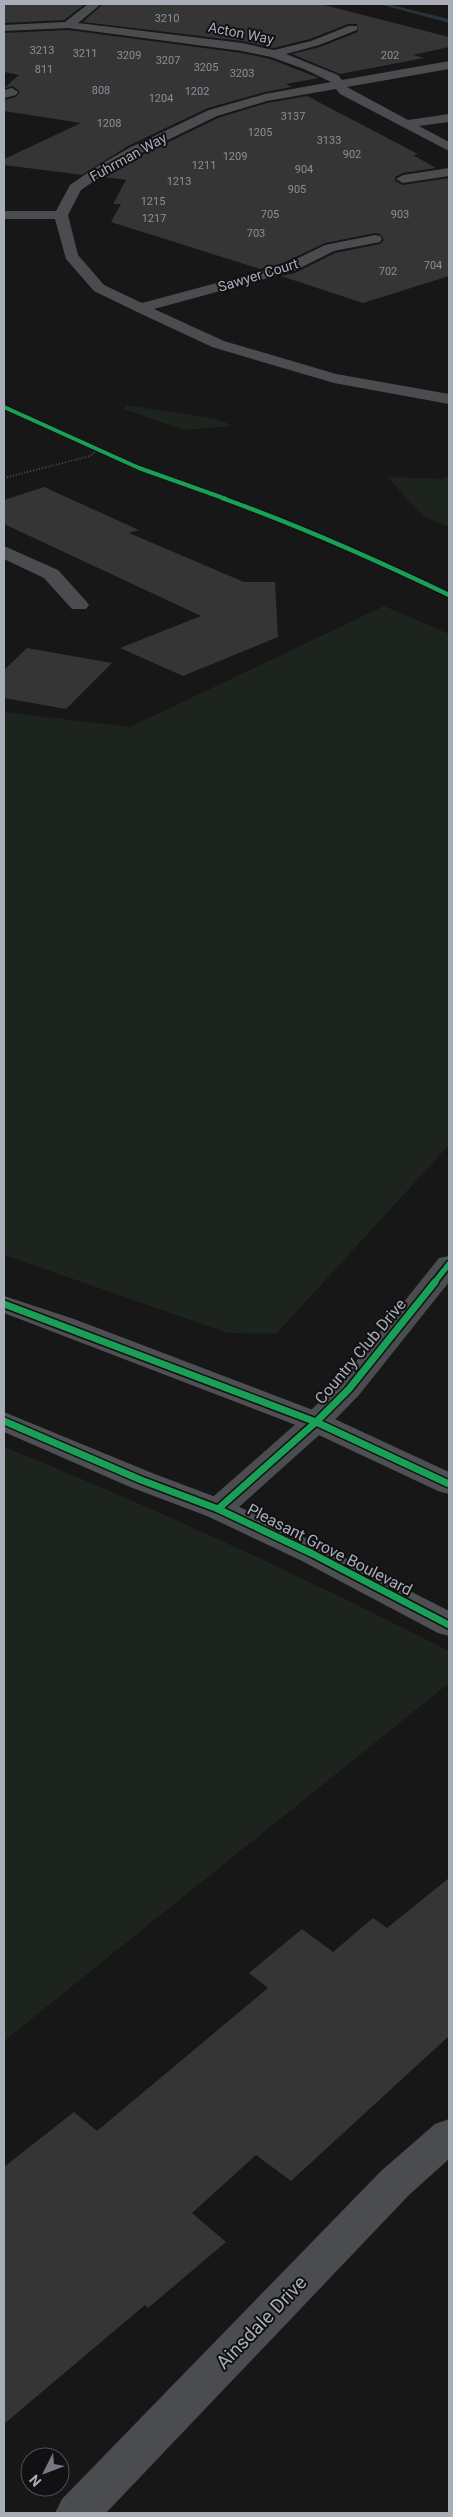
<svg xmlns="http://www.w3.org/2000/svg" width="453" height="2517" font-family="Roboto,sans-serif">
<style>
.green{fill:#1d241e}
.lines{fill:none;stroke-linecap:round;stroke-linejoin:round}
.stream{fill:#2a3239;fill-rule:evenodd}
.building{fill:#353536}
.path{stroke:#4d4e52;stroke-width:2;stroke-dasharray:1 2;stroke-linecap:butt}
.minor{fill:#4b4c50;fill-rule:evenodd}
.tertiary{fill:#4b4c50;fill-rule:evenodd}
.primary{fill:#4d4f52;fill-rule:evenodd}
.cycleway-far3-casing{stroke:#111113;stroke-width:5.5}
.cycleway-far2-casing{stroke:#111113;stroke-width:7}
.cycleway-far1-casing{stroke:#111113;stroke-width:9}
.cycleway-casing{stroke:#111113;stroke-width:10}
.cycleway-far3{stroke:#1a9f57;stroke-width:4}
.cycleway-far2{stroke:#1a9f57;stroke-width:4.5}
.cycleway-far1{stroke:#1a9f57;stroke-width:5.5}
.cycleway{stroke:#1a9f57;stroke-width:7}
.labels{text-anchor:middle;stroke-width:4;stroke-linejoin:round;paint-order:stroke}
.far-number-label{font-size:11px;fill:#8b8f98}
.far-street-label{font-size:14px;fill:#a8adb8;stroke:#111113}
.street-label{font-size:16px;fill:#a8adb8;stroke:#111113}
.near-street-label{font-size:19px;fill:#a8adb8;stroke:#111113}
</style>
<rect width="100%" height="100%" fill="#171717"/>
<g class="green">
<polygon points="126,405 216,419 234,426 184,430 124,409"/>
<polygon points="449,475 449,527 423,516 387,477 443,479"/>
<polygon points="384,606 449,634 449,1145 276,1334 228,1333 4,1255 4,712 130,727"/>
<path d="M4 1447C156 1508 303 1577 449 1651V1683L4 2041Z"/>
</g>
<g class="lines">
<polygon class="stream" points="379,4 388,4 449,19 449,23"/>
</g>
<g class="building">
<polygon points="4,4 85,4 64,20 4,23"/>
<polygon points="103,4 320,4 449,37 449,47 413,55 424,58 340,74 292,54 320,47 358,32 357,24 348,24 310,39 274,48 242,41 83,22"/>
<polygon points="68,30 242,53 270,59 319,78 286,84 291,87 265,92 208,108 128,146 82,175 4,165 4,159 81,123 4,111 4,100 16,97 20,92 13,86 4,88 19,75 4,72 4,33"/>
<polygon points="307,96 418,154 413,155 436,168 403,173 395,177 395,181 403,185 449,178 449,276 363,303 281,276 295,273 335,253 380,244 384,240 380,234 375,233 325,243 283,263 260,269 111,222 121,204 113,204 126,180 104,177 140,156 218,118 267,103"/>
<polygon points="44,487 139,530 129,533 244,582 275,582 278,637 183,676 120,648 201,616 4,524 4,500"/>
<polygon points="27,648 112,663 66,709 4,698 4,670"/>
<polygon points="449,1878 449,2036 291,2181 256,2155 192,2213 226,2242 148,2308 145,2305 4,2424 4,2167 74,2112 97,2131 268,1988 249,1973 302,1929 333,1952 373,1918 387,1928"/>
</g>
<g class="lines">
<polyline class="path" points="4,478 90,456 98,449"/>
<g class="minor">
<polygon points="88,4 101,4 78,23 242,43 274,50 311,41 349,26 357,26 357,30 319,45 286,54 338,75 342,80 449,61 449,69 347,87 408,120 449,114 449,122 419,126 449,142 449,151 340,94 336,89 267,101 217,116 139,154 103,175 81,190 68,215 78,255 104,285 142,303 284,265 325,245 375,235 380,236 382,239 380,242 334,251 294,271 154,309 224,341 336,374 449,394 449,404 334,383 212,347 135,311 94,291 66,259 55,219 4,219 4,211 56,211 70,185 93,169 129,148 209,110 265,94 331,82 304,69 271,57 242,51 68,28 4,31 4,25 65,22"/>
<polygon points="12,88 18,92 16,95 4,98 4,90"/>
<polygon points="449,168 449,176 403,183 396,179 403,175"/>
<polygon points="4,546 58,570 86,601 89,605 86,609 72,609 44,578 4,559"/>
<polygon points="449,2119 449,2159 409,2195 106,2513 55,2513 62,2499 381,2171 435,2124"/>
</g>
<polygon class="tertiary" points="449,1256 449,1282 359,1395 326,1429 229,1516 218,1519 207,1516 203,1509 207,1502 306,1415 339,1383 439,1258"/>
<g class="primary">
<polygon points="4,1296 74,1319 326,1415 449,1472 449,1494 438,1491 306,1429 4,1313"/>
<polygon points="4,1412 152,1473 229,1502 324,1547 449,1611 449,1636 438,1633 302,1561 207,1516 130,1487 4,1432"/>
</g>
<defs>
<polyline id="cycleway-far3" points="4,407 139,468 226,499"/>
<path id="cycleway-far2" d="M222 498C300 526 374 559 449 595"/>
<polyline id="cycleway-far1" points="434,1283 449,1264"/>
<g id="cycleway">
<polyline points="4,1304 316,1422 449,1484"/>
<polyline points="4,1421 141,1480 218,1509 313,1554 449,1625"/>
<polyline points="218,1509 316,1422 349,1389 435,1282"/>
</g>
</defs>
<use href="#cycleway-far3" class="cycleway-far3-casing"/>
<use href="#cycleway-far2" class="cycleway-far2-casing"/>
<use href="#cycleway-far1" class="cycleway-far1-casing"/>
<use href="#cycleway" class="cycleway-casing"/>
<use href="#cycleway-far3" class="cycleway-far3"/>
<use href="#cycleway-far2" class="cycleway-far2"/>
<use href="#cycleway-far1" class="cycleway-far1"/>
<use href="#cycleway" class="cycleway"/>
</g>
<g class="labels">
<g class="far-number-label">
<text x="167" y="22">3210</text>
<text x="42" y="54">3213</text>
<text x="85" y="57">3211</text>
<text x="129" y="59">3209</text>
<text x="390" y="59">202</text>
<text x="168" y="64">3207</text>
<text x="206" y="71">3205</text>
<text x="44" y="73">811</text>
<text x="242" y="77">3203</text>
<text x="101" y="94">808</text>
<text x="197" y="95">1202</text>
<text x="161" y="102">1204</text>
<text x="293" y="120">3137</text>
<text x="109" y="127">1208</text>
<text x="260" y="136">1205</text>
<text x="329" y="144">3133</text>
<text x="352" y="158">902</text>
<text x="235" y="160">1209</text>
<text x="204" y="169">1211</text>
<text x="304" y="173">904</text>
<text x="179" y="185">1213</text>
<text x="297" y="193">905</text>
<text x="153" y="205">1215</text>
<text x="270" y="218">705</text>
<text x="400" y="218">903</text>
<text x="154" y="222">1217</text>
<text x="256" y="237">703</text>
<text x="433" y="269">704</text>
<text x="388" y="275">702</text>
</g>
<g class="far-street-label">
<text transform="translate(241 33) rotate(11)" y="5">Acton Way</text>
<text transform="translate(128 157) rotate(-29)" y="5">Fuhrman Way</text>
<text transform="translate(258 275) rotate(-17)" y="5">Sawyer Court</text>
</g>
<g class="street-label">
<text transform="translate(360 1351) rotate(-50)" y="6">Country Club Drive</text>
<text transform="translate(330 1549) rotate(27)" y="6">Pleasant Grove Boulevard</text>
</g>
<g class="near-street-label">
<text transform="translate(261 2322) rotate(-46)" y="7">Ainsdale Drive</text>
</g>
</g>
<rect width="453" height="2517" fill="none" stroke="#a8adb8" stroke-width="10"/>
<g transform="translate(45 2472) rotate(228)"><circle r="24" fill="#111113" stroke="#4d4f55"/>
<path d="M0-4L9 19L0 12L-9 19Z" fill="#757880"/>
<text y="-8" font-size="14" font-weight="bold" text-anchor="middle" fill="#a8adb8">N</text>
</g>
</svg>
